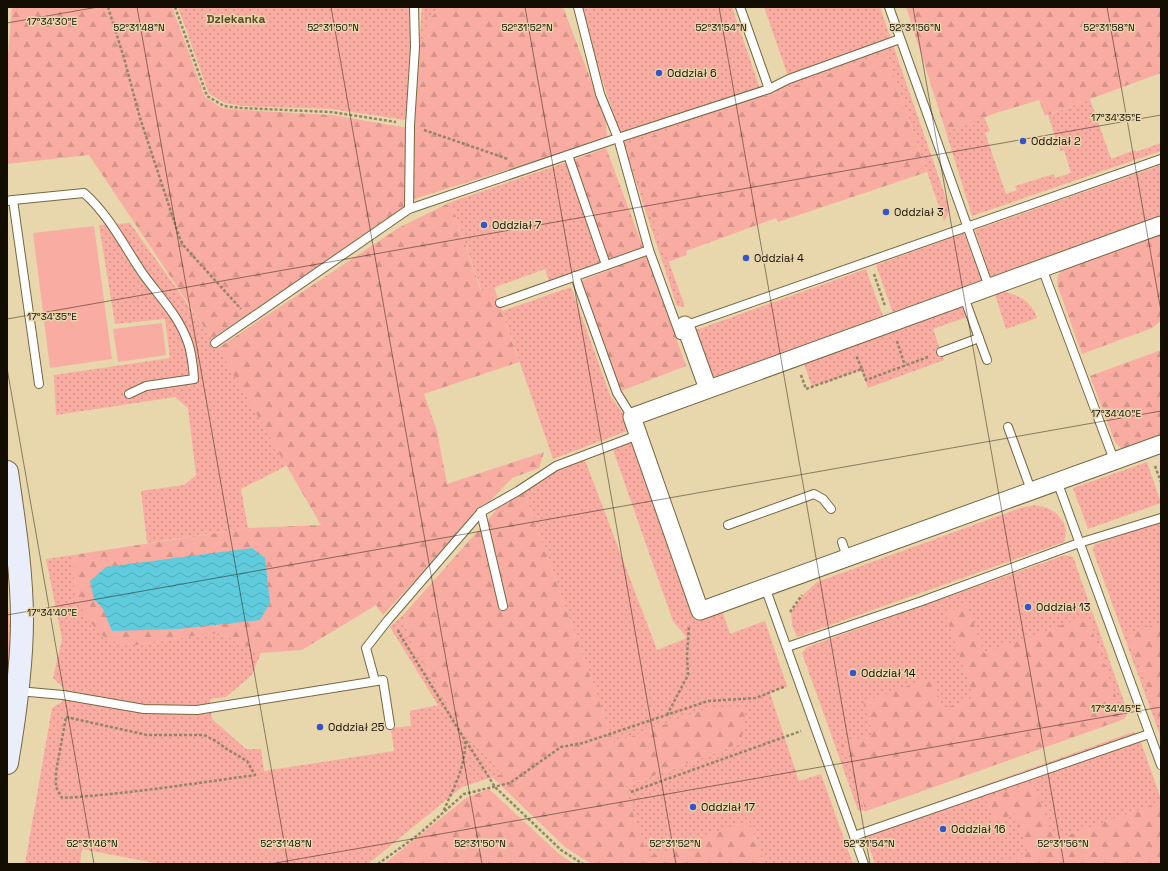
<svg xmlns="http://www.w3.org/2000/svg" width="1168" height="871" font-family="'Space Grotesk',sans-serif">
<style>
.grass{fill:url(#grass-dots)}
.forest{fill:url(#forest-firs)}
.pitch{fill:#f9aca1}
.water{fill:url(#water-waves)}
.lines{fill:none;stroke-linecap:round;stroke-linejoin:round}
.lane-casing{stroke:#776841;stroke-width:10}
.street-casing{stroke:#776841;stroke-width:19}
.secondary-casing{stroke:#776841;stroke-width:24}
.path{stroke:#928667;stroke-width:2.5;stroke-dasharray:3 2;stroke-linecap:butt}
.lane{stroke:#fff;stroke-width:8}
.street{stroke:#fff;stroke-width:17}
.secondary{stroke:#e9eefa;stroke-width:22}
.ticks{fill:none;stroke:#140e02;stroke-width:1;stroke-opacity:0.45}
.poi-dot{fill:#3853c5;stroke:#e8d7ac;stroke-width:1.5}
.labels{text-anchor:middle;stroke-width:3;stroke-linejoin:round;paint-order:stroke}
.poi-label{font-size:11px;fill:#140e02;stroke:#e8d7ac;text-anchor:start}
.neighbourhood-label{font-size:12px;font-weight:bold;fill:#5c4d26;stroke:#e8d7ac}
.ticks-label{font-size:10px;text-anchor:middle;fill:#140e02;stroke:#e8d7ac;stroke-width:3;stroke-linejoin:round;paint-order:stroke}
</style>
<defs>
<pattern id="grass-dots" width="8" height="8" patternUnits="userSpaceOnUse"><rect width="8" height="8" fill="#f9aca1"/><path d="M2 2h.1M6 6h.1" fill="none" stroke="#d59389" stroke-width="1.8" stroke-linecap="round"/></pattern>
<pattern id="forest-firs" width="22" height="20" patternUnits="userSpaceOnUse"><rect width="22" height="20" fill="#f9aca1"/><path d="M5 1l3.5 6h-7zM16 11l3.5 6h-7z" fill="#d59389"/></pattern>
<pattern id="water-waves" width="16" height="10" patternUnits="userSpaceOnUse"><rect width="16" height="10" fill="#60cbdc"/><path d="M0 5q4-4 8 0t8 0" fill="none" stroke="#52adbb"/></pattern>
</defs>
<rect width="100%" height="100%" fill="#e8d7ac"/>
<g class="grass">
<polygon points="178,7 409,7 411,50 406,120 331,109 242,106 225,103 209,94"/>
<polygon points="422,7 441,7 431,17 419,49"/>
<polygon points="578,7 732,7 761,92 789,79 764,7 880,7 950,210 944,221 886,53 627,145 685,307 677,306"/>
<polygon points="1090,99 1111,159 1135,150 1136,152 1161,143 1161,151 972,216 946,132 984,117 990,131 985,133 1006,194 1017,190 1015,186 1054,174 1055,178 1071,173 1064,150 1060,151 1048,115"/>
<polygon points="567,162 601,263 549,281 545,269 482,292 451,202"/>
<polygon points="1161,165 1161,220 992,281 975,230"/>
<polygon points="130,223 298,460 241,489 248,528 147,543 141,491 184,485 196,475 188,408 175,397 56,415 54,375 170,358 165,319 115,324 99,225"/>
<polygon points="964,233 983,284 894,316 876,265"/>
<polygon points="866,269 884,319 714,380 696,330"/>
<polygon points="571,287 610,395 626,418 630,430 553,459 502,311"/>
<path d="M1004 292C1020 295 1032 302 1037 318L1006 329 995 294Z"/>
<polygon points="963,306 967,317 933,329 944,360 868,388 861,370 812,387 804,364"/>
<polygon points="634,441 695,617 721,607 730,634 765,621 787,686 770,693 799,781 821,774 853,864 765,864 749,821 648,858 624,787 741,743 708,708 614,743 521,483 585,460 657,650 687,638 673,621 613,450"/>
<polygon points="1147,462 1161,503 1088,529 1073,488"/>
<polygon points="1035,505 1048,508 1057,514 1064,523 1066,533 1064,542 797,637 792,625 791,612 802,596 817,582 1020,508"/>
<polygon points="1161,521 1161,738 1093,551 1094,545"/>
<polygon points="73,555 75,596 137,645 178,638 220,633 261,653 252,675 226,697 210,699 212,719 246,749 261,749 264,771 394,751 391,728 411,726 410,711 438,705 390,627 404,614 408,637 464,731 502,774 462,787 368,864 160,864 82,849 80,864 25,864 52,708 62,702 64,688 53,678 62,639 46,559"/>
<polygon points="1065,555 1073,557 1128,713 1124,719 866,811 858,810 802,653 807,647"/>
<polygon points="7,595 12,644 7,688"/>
<polygon points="1133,732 1138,734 1161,799 1161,864 875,864 864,832 867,827"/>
</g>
<g class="forest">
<polygon points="12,7 172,7 205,97 222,108 242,110 333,115 413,129 419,49 431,17 441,7 563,7 606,120 607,139 417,198 212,339 89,155 7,164 7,67"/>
<polygon points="906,7 1161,7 1161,73 1090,99 1045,116 1039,100 996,113 946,132"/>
<polygon points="886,53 927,172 778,222 776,218 686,251 687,255 668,262 627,145"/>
<polygon points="606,148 643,247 608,260 573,160"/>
<polygon points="451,202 481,291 494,287 519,362 424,394 437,431 447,484 544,452 539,468 512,478 383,615 376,605 302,650 261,653 220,633 178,638 137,645 108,641 87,619 75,596 73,555 248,528 321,525 218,348 400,227"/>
<path d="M1161 233V321L1152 328 1082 354 1058 287C1056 277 1058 273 1066 267Z"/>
<polygon points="647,255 686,366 621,391 581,281"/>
<polygon points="1161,350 1161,437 1127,449 1121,448 1115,442 1090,376"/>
<polygon points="521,483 614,743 708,708 746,708 741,743 624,787 648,857 749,821 765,864 591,864 565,847 492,777 502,774 464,731 408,637 404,614 492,515 517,485"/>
<polygon points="967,605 984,653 1087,616 1124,719 866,811 842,744 873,734 863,702 932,677 942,709 974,698 945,613"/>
<polygon points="1161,622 1161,725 1127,635"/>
<polygon points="1033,783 1054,840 1158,803 1161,811 1161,864 996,864 1028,852 1015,814 994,822 986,799"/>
<polygon points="489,789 559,854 574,864 384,864 466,798"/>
</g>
<g class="pitch">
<polygon points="94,226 112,359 50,368 33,233"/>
<polygon points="162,323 166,355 118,362 113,329"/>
</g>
<polygon class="water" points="252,548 265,558 270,603 260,620 178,629 112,631 103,609 94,599 90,581 106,567"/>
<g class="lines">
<defs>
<g id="lane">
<polyline points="578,7 600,94 618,138 649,250 680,335"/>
<polyline points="889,7 989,287"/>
<polyline points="769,89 789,79 900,39"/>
<polyline points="568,155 606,265"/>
<path d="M13 200 84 193C109 215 124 246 143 274 158 295 178 315 187 340 192 352 193 366 194 379L146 386 129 394"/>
<polyline points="7,201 13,200 39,384"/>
<polyline points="409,209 410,125 415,47 414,7"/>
<polyline points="1042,268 1114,460"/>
<polyline points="575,276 617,393 632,417"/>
<polyline points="964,297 987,360"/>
<polyline points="500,303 649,250"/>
<polyline points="684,326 1161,159"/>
<polyline points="215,343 409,209 618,138 769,89 740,7"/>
<polyline points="941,352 979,338"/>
<polyline points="1008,427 1031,490"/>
<polyline points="1057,481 1161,765"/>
<polyline points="481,512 503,606"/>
<polyline points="728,525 814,494 823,499 831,509"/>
<polyline points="842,542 847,557"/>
<polyline points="765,587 864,864"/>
<polyline points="787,647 922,601 1079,543 1161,518"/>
<polyline points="375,681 366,648 388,620 481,512 518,491 556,466 638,435"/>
<polyline points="18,691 63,695 144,709 197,710 383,680 390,725"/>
<polyline points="854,836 1149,734"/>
</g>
<g id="street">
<polyline points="1161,225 632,417 700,611 1161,444"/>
<polyline points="685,325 708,389"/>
</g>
<path id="secondary" d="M7 472C14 521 22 571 22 620 22 668 15 716 7 763"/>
</defs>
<use href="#lane" class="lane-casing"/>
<use href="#street" class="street-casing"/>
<use href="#secondary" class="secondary-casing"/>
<g class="path">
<polyline points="108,7 124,58 140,118 180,239 184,246 241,309"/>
<polyline points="175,7 207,96 224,106 241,108 331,112 396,122"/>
<polyline points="424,130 508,159"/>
<polyline points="874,274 885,306"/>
<polyline points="897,341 905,366"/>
<polyline points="862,369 866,380 928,357"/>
<polyline points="801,375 806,389 862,369 856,355"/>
<polyline points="1155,466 1161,482"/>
<polyline points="790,612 802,595"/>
<path d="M398 630 399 633 465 740C466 767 453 789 443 812"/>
<polyline points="667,715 688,675 687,656 689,625"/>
<path d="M66 717 147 735H204L216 741 225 748 247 761 255 775C191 784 127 794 62 798L56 787V772Z"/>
<polyline points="466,741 495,787 561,850 583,864"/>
<polyline points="631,792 801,731"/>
<polyline points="378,864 418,835 464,794 510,783 561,747 583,743 708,701 756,698 786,686"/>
</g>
<use href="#lane" class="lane"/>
<use href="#street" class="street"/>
<use href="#secondary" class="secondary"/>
</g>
<path class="ticks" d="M137 7 288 864M331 7 482 864M525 7 676 864M719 7 870 864M913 7 1064 864M1107 7 1161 311M7 23 98 7M7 319 1161 115M7 368 94 864M7 615 1161 411M270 864 1161 707"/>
<g class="poi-dot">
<circle cx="659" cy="73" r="4"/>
<circle cx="1023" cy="141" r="4"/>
<circle cx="886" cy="212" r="4"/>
<circle cx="484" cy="225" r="4"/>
<circle cx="746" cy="258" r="4"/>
<circle cx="1028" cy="607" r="4"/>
<circle cx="853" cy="673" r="4"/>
<circle cx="320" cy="727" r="4"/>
<circle cx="693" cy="807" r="4"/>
<circle cx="943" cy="829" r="4"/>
</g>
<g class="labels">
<g class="poi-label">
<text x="667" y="77">Oddział 6</text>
<text x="1031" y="145">Oddział 2</text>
<text x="894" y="216">Oddział 3</text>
<text x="492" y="229">Oddział 7</text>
<text x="754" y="262">Oddział 4</text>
<text x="1036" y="611">Oddział 13</text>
<text x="861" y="677">Oddział 14</text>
<text x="328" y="731">Oddział 25</text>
<text x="701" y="811">Oddział 17</text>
<text x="951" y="833">Oddział 16</text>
</g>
<g class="neighbourhood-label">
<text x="236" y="23">Dziekanka</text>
</g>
</g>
<g class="ticks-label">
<text x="52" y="25">17°34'30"E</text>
<text x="915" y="31">52°31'56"N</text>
<text x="1109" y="31">52°31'58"N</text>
<text x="139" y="31">52°31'48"N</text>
<text x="333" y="31">52°31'50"N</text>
<text x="527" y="31">52°31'52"N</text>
<text x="721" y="31">52°31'54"N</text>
<text x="1116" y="121">17°34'35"E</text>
<text x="52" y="320">17°34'35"E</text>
<text x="1116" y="417">17°34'40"E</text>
<text x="52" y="616">17°34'40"E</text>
<text x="1116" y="712">17°34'45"E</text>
<text x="92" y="847">52°31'46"N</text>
<text x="286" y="847">52°31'48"N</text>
<text x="480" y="847">52°31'50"N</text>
<text x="675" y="847">52°31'52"N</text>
<text x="869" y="847">52°31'54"N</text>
<text x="1063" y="847">52°31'56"N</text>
</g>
<rect width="1168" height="871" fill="none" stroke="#140e02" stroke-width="16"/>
</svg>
